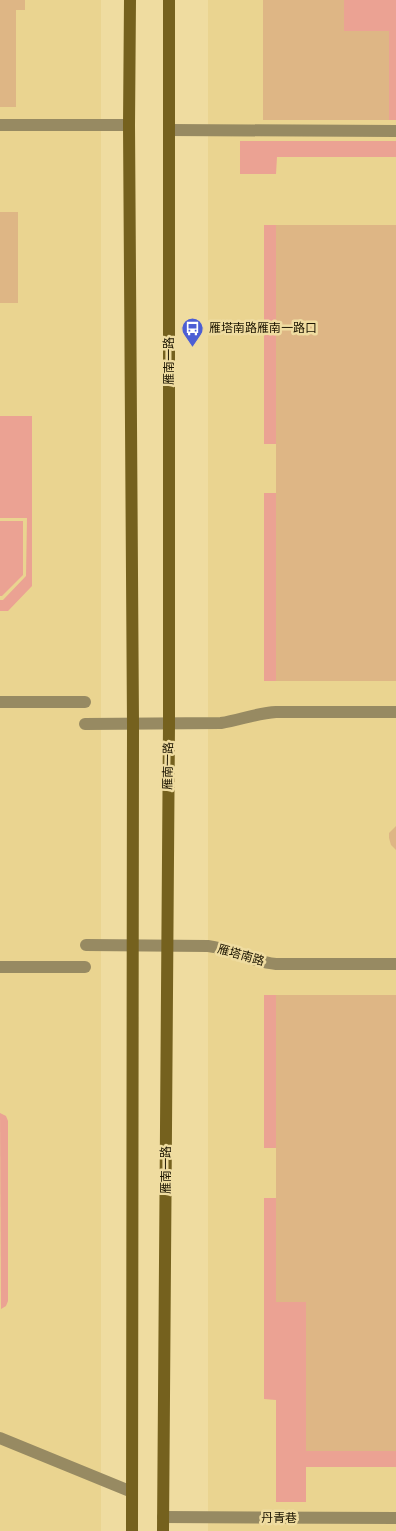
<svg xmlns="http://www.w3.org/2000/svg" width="396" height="1531" font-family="Rubik,'Noto Sans SC',sans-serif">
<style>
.built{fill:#ead490}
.green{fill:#eba293}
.building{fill:#deb685}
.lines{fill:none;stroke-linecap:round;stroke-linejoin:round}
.service{stroke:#978a62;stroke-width:12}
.minor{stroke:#978a62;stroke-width:12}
.secondary{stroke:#75611e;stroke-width:12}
.labels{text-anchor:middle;stroke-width:5;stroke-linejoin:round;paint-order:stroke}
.poi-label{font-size:12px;fill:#1b1400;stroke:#efdca0;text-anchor:start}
.street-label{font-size:12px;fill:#1b1400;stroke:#efdca0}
</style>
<rect width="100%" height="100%" fill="#efdca0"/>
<g class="built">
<rect x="0" y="0" width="101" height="1531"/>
<rect x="208" y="0" width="188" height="1531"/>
</g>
<g class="green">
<polygon points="344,0 396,0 396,120 389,120 389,32 344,31"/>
<polygon points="396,141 396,157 277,157 276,174 240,174 240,141"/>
<rect x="264" y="225" width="12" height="219"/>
<polygon points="0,416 32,416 32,586 8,611 0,611 0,600 3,600 26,576 27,518 0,518"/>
<rect x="264" y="493" width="12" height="188"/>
<polygon points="0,521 23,521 23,575 2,596 0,596"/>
<rect x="264" y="995" width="12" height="153"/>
<polygon points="0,1113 6,1116 8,1121 8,1301 6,1306 1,1309"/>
<polygon points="264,1198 276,1198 276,1302 306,1302 306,1451 396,1451 396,1467 306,1467 306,1502 276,1502 276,1400 264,1399"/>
</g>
<g class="building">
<polygon points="0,0 25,0 25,10 16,10 16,107 0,107"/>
<polygon points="263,0 344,0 344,31 389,31 389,120 263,120"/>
<rect x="0" y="212" width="18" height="91"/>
<rect x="276" y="225" width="120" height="456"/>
<polygon points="396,826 396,850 391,845 389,838 389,833"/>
<polygon points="276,995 396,995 396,1451 306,1451 306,1302 276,1302"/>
</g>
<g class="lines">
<g class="service">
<polyline points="169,130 396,131"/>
<polyline points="0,1438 132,1492"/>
</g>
<g class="minor">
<polyline points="0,125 129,125"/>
<polyline points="0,702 85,702"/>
<path d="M85 724 221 723C240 720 257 713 276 712H396"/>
<path d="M86 945 208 946C233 949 251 962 276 964H396"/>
<polyline points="0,967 85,967"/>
<polyline points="163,1517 396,1518"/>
</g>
<g class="secondary">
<polyline points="130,0 129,125 133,724 132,1531"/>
<polyline points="163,1531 169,724 169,0"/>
</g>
</g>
<defs>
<symbol id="bus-pin" viewBox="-11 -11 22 30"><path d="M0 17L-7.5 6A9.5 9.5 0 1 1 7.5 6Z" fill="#4c5ed4" stroke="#efdca0"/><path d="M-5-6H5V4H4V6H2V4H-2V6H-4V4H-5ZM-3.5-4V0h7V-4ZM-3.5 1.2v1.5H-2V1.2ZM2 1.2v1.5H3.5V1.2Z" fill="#fff"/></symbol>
</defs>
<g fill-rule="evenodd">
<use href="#bus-pin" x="180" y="316" width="25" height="34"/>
</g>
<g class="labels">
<g class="poi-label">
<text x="209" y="332">雁塔南路雁南一路口</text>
</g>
<g class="street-label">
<text transform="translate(169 361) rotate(-90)" y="4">雁南一路</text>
<text transform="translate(168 766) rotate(-89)" y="4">雁南一路</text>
<text transform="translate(241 955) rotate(16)" y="4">雁塔南路</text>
<text transform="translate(166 1170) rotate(-90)" y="4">雁南一路</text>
<text x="279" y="1522">丹青巷</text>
</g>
</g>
</svg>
